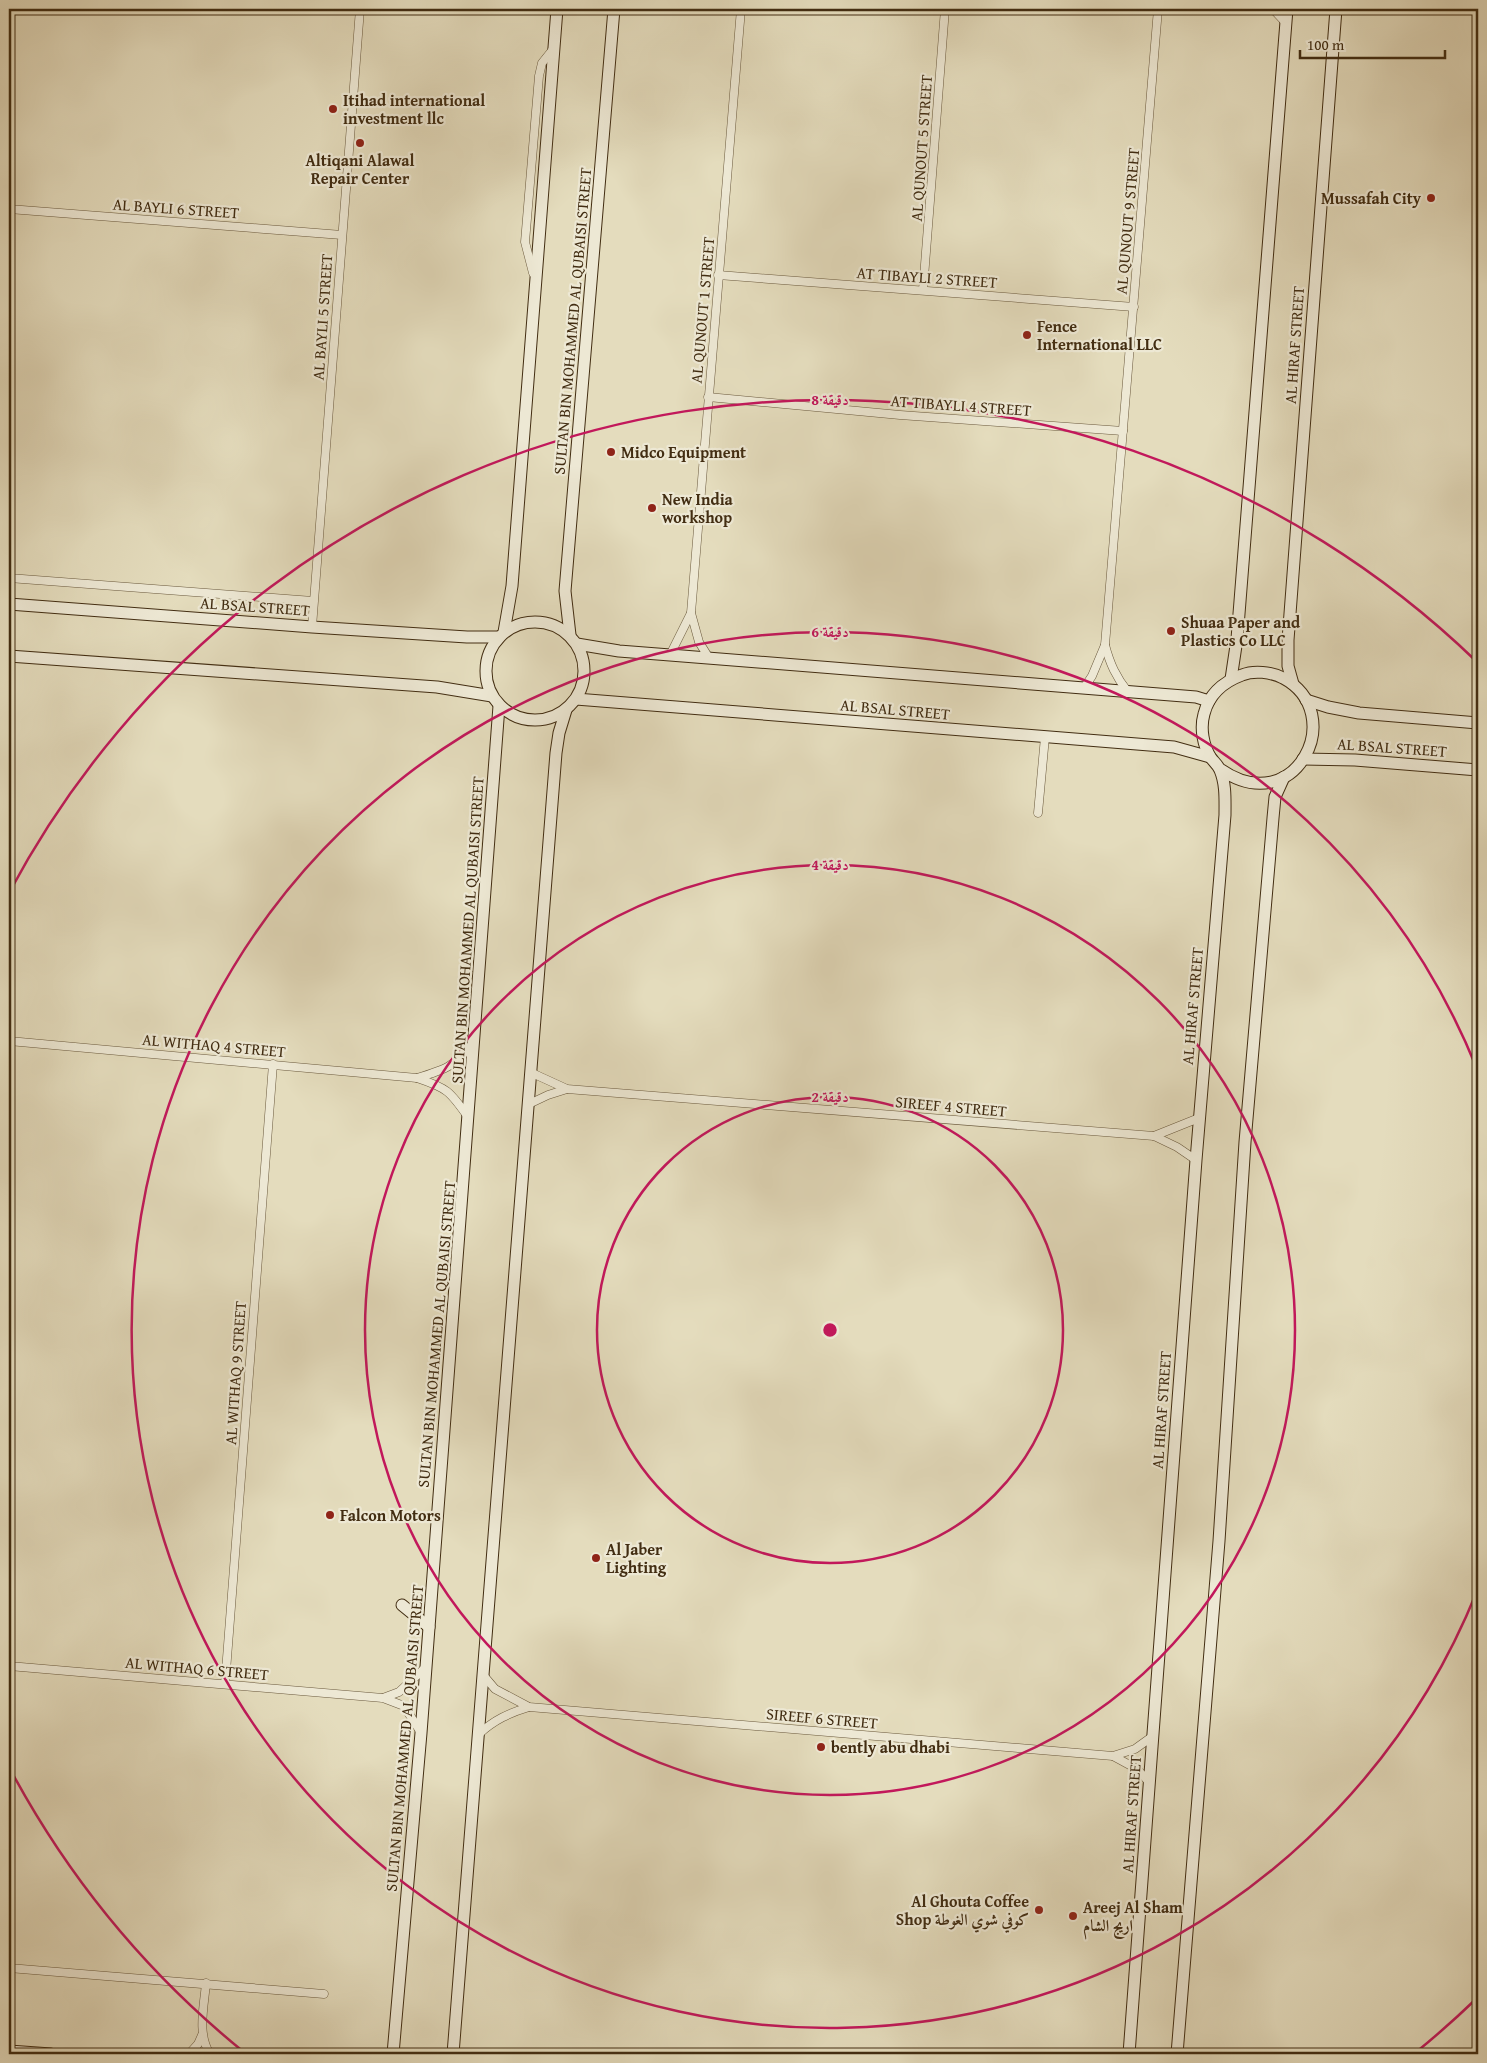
<svg xmlns="http://www.w3.org/2000/svg" width="1487" height="2063" font-family="'Gentium Book Plus',Amiri,serif">
<style>
.lines{fill:none;stroke-linecap:round;stroke-linejoin:round}
.street-casing{stroke:#6a593d;stroke-width:9}
.secondary-casing{stroke:#422d12;stroke-width:13}
.street{stroke:#ede8d4;stroke-width:8}
.secondary{stroke:#ede8d4;stroke-width:11}
.ring{fill:none;stroke:#c2185b;stroke-width:2.5}
.poi-dot{fill:#8f2418;stroke:#ede8d4;stroke-width:2}
.labels{text-anchor:middle;stroke-width:4.5;stroke-linejoin:round;paint-order:stroke}
.poi-label{font-size:16px;font-weight:bold;fill:#422d12;stroke:#ede8d4;text-anchor:start}
.street-label{font-size:16px;fill:#422d12;stroke:#ede8d4}
.centre{fill:#c2185b;stroke:#ede8d4;stroke-width:2.5}
.ring-label{font-size:15px;text-anchor:middle;font-weight:bold;fill:#c2185b;stroke:#ede8d4;stroke-width:4.5;stroke-linejoin:round;paint-order:stroke}
</style>
<rect width="100%" height="100%" fill="#e4dcbd"/>
<filter id="stains"><feTurbulence type="fractalNoise" baseFrequency=".004" numOctaves="4"/><feColorMatrix values="0 0 0 0 .2 0 0 0 0 .09 0 0 0 0 .02 0 0 0 .5 -.17"/></filter>
<radialGradient id="worn" r=".72"><stop offset=".6" stop-color="#630" stop-opacity="0"/><stop offset="1" stop-color="#630" stop-opacity=".3"/></radialGradient>
<g class="lines">
<defs>
<g id="street">
<polyline points="1273,9 1286,23"/>
<polyline points="9,209 342,235"/>
<polyline points="533,273 525,242 539,76 542,63 554,48"/>
<polyline points="718,275 1134,307"/>
<polyline points="923,290 945,9"/>
<polyline points="708,397 900,415 1123,431"/>
<polyline points="9,578 313,601"/>
<polyline points="312,627 360,9"/>
<path d="M1105 645C1110 664 1116 677 1128 692"/>
<polyline points="670,655 691,613"/>
<polyline points="709,658 699,642 691,613 741,9"/>
<polyline points="1084,688 1092,676 1105,645 1158,9"/>
<polyline points="1038,813 1045,737"/>
<path d="M9 1041 417 1078C447 1088 450 1091 468 1117"/>
<polyline points="532,1073 567,1089 1154,1136 1177,1147 1196,1160"/>
<path d="M417 1078C447 1069 453 1067 473 1043"/>
<polyline points="529,1104 548,1095 567,1089"/>
<polyline points="1154,1136 1199,1118"/>
<polyline points="9,1666 383,1698 404,1706 420,1731"/>
<polyline points="484,1676 495,1689 529,1707 1113,1756 1135,1749 1153,1736"/>
<polyline points="225,1684 273,1064"/>
<polyline points="383,1698 399,1692 426,1667"/>
<path d="M479 1734C494 1720 509 1713 529 1707"/>
<polyline points="1113,1756 1137,1769 1149,1782"/>
<polyline points="9,1968 324,1994"/>
<path d="M206 1983C204 2007 197 2034 210 2054"/>
<polyline points="189,2054 198,2044 202,2035"/>
</g>
<g id="secondary">
<polyline points="9,604 312,627 467,637 498,637"/>
<circle cx="535" cy="671" r="49"/>
<polyline points="504,632 512,586 557,9"/>
<polyline points="570,635 565,591 614,9"/>
<polyline points="577,644 619,651 670,655 1196,697 1209,701"/>
<polyline points="9,656 437,687 492,696"/>
<polyline points="1231,679 1237,639 1287,9"/>
<polyline points="1293,684 1288,666 1288,640 1336,9"/>
<polyline points="576,699 1174,747 1210,757"/>
<polyline points="1306,700 1328,707 1359,713 1478,723"/>
<polyline points="1303,759 1355,760 1478,770"/>
<polyline points="402,1605 429,1627"/>
<polyline points="9,2051 51,2054"/>
<polyline points="393,2054 421,1733 499,706"/>
<polyline points="453,2054 556,753 559,733 566,710"/>
<path d="M1129 2054 1196 1160 1225 815C1225 800 1226 784 1220 770 1218 765 1214 762 1211 758 1203 746 1200 728 1204 714 1209 694 1223 682 1242 675 1254 670 1271 672 1283 678 1349 713 1296 822 1220 769"/>
<polyline points="1177,2054 1219,1541 1245,1142 1273,818 1275,797 1284,777"/>
</g>
</defs>
<use href="#street" class="street-casing"/>
<use href="#secondary" class="secondary-casing"/>
<use href="#street" class="street"/>
<use href="#secondary" class="secondary"/>
</g>
<g class="ring">
<circle cx="830" cy="1330" r="233"/>
<circle cx="830" cy="1330" r="465"/>
<path d="M1477 1591A698 698 0 1 1 1477 1069"/>
<path d="M1476 1999A930 930 0 0 1 1415 2053M245 2053A930 930 0 0 1 9 1767M9 893A930 930 0 0 1 1476 661"/>
</g>
<g class="poi-dot">
<circle cx="333" cy="109" r="5"/>
<circle cx="360" cy="143" r="5"/>
<circle cx="1431" cy="198" r="5"/>
<circle cx="1027" cy="335" r="5"/>
<circle cx="611" cy="452" r="5"/>
<circle cx="652" cy="508" r="5"/>
<circle cx="1171" cy="631" r="5"/>
<circle cx="330" cy="1515" r="5"/>
<circle cx="596" cy="1558" r="5"/>
<circle cx="821" cy="1747" r="5"/>
<circle cx="1039" cy="1910" r="5"/>
<circle cx="1073" cy="1916" r="5"/>
</g>
<g class="labels">
<g class="poi-label">
<text x="343" y="106">Itihad international<tspan x="343" dy="18">investment llc</tspan></text>
<text x="360" y="166" text-anchor="middle">Altiqani Alawal<tspan x="360" dy="18">Repair Center</tspan></text>
<text x="1421" y="204" text-anchor="end">Mussafah City</text>
<text x="1037" y="332">Fence<tspan x="1037" dy="18">International LLC</tspan></text>
<text x="621" y="458">Midco Equipment</text>
<text x="662" y="505">New India<tspan x="662" dy="18">workshop</tspan></text>
<text x="1181" y="628">Shuaa Paper and<tspan x="1181" dy="18">Plastics Co LLC</tspan></text>
<text x="340" y="1521">Falcon Motors</text>
<text x="606" y="1555">Al Jaber<tspan x="606" dy="18">Lighting</tspan></text>
<text x="831" y="1753">bently abu dhabi</text>
<text x="1029" y="1907" text-anchor="end">Al Ghouta Coffee<tspan x="1029" dy="18">Shop كوفي شوي الغوطة</tspan></text>
<text x="1083" y="1913">Areej Al Sham<tspan x="1083" dy="18">اريج الشام</tspan></text>
</g>
<g class="street-label">
<text transform="translate(921 148) rotate(-86)" y="6">AL QUNOUT 5 STREET</text>
<text transform="translate(176 208) rotate(4)" y="6">AL BAYLI 6 STREET</text>
<text transform="translate(1127 221) rotate(-85)" y="6">AL QUNOUT 9 STREET</text>
<text transform="translate(927 277) rotate(4)" y="6">AT TIBAYLI 2 STREET</text>
<text transform="translate(702 310) rotate(-85)" y="6">AL QUNOUT 1 STREET</text>
<text transform="translate(322 317) rotate(-86)" y="6">AL BAYLI 5 STREET</text>
<text transform="translate(572 321) rotate(-85)" y="6">SULTAN BIN MOHAMMED AL QUBAISI STREET</text>
<text transform="translate(1294 345) rotate(-86)" y="6">AL HIRAF STREET</text>
<text transform="translate(961 405) rotate(4)" y="6">AT TIBAYLI 4 STREET</text>
<text transform="translate(255 606) rotate(4)" y="6">AL BSAL STREET</text>
<text transform="translate(895 709) rotate(5)" y="6">AL BSAL STREET</text>
<text transform="translate(1392 747) rotate(4)" y="6">AL BSAL STREET</text>
<text transform="translate(467 930) rotate(-86)" y="6">SULTAN BIN MOHAMMED AL QUBAISI STREET</text>
<text transform="translate(1192 1006) rotate(-85)" y="6">AL HIRAF STREET</text>
<text transform="translate(214 1045) rotate(5)" y="6">AL WITHAQ 4 STREET</text>
<text transform="translate(951 1106) rotate(5)" y="6">SIREEF 4 STREET</text>
<text transform="translate(436 1334) rotate(-85)" y="6">SULTAN BIN MOHAMMED AL QUBAISI STREET</text>
<text transform="translate(235 1373) rotate(-86)" y="6">AL WITHAQ 9 STREET</text>
<text transform="translate(1161 1410) rotate(-86)" y="6">AL HIRAF STREET</text>
<text transform="translate(197 1668) rotate(5)" y="6">AL WITHAQ 6 STREET</text>
<text transform="translate(822 1718) rotate(5)" y="6">SIREEF 6 STREET</text>
<text transform="translate(404 1738) rotate(-85)" y="6">SULTAN BIN MOHAMMED AL QUBAISI STREET</text>
<text transform="translate(1131 1814) rotate(-86)" y="6">AL HIRAF STREET</text>
</g>
</g>
<circle cx="830" cy="1330" r="8" class="centre"/>
<g class="ring-label">
<text x="830" y="405">8 دقيقة</text>
<text x="830" y="637">6 دقيقة</text>
<text x="830" y="870">4 دقيقة</text>
<text x="830" y="1102">2 دقيقة</text>
</g>
<rect width="1487" height="2063" fill="none" stroke="#e4dcbd" stroke-width="30"/>
<rect x="10" y="10" width="1467" height="2043" fill="none" stroke="#422d12" stroke-width="2.5"/>
<rect x="15" y="15" width="1457" height="2033" fill="none" stroke="#422d12"/>
<path d="M1300 50v8h145v-8" fill="none" stroke="#422d12" stroke-width="2.5"/>
<text x="1307" y="50" font-size="15" fill="#422d12" stroke="#ede8d4" stroke-width="4" paint-order="stroke">100 m</text>
<rect width="100%" height="100%" filter="url(#stains)"/>
<rect width="100%" height="100%" fill="url(#worn)"/>
</svg>
